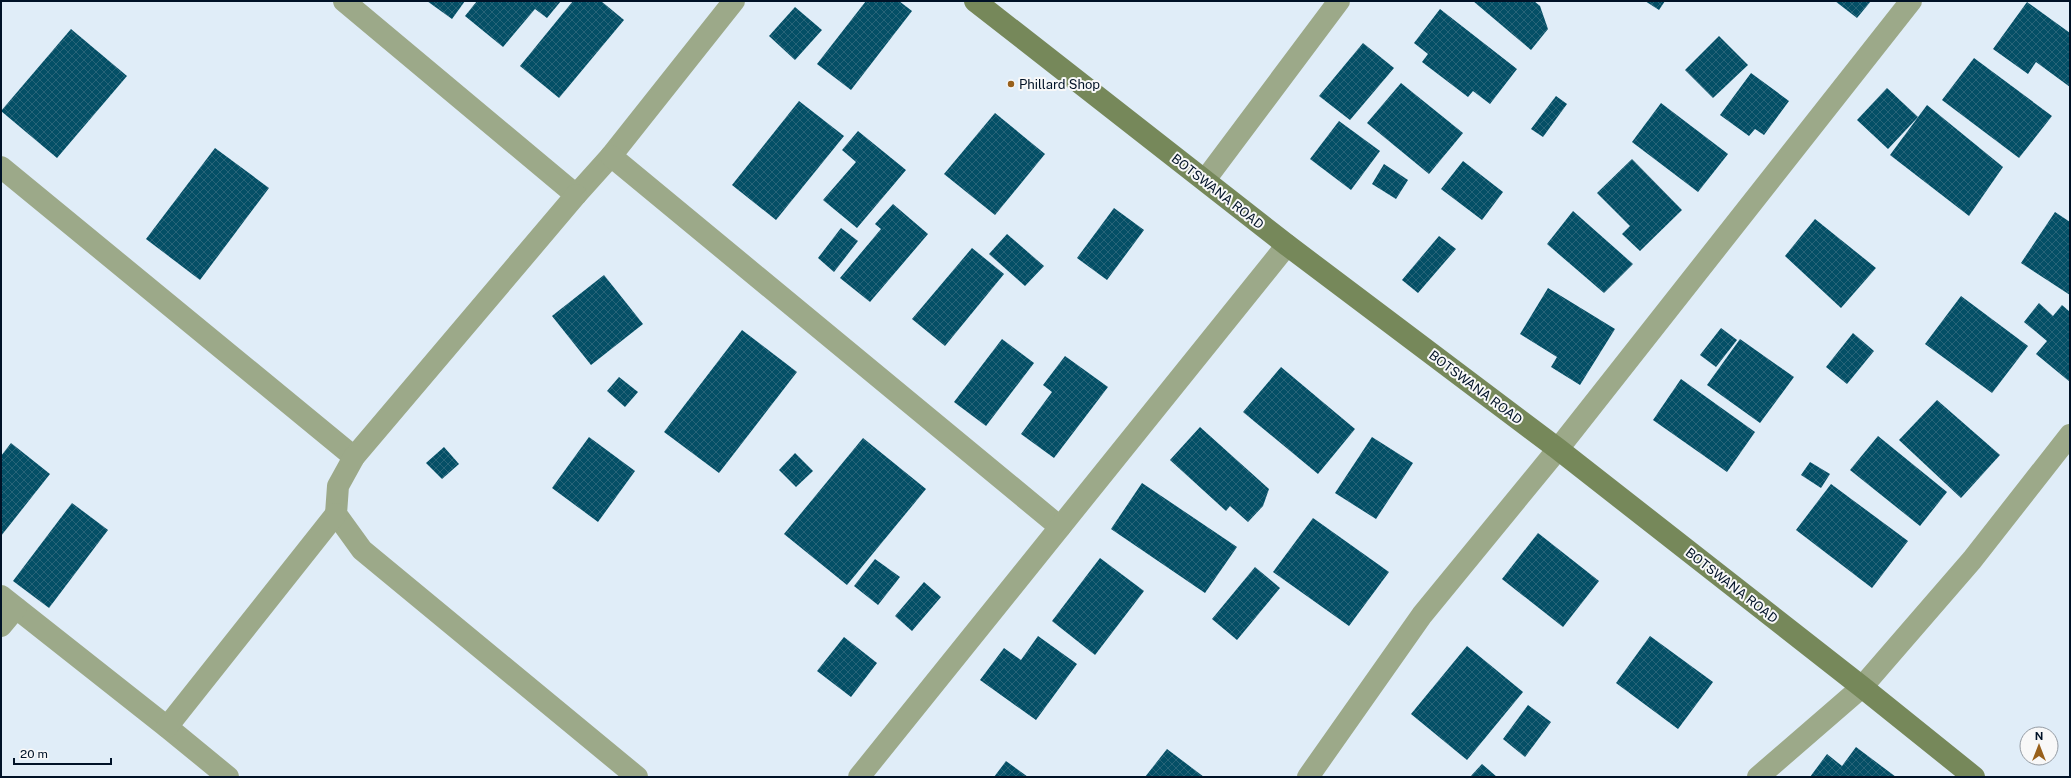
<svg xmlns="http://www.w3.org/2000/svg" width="2071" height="778" font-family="'Public Sans',sans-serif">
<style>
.building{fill:url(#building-cross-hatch)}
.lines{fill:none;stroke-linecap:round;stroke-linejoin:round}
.street{stroke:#9ca989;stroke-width:22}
.secondary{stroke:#76885a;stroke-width:22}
.poi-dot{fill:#98601b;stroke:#f8f8f8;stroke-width:1.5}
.labels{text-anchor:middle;stroke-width:4;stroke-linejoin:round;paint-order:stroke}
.poi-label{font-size:13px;fill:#001227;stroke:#f8f8f8;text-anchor:start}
.street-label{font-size:13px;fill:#001227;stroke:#f8f8f8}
</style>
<defs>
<pattern id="building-cross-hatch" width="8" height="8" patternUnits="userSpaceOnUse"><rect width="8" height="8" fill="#044f66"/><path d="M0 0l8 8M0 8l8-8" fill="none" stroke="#276478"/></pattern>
</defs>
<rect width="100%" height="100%" fill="#e0edf8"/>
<g class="building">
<polygon points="427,1 465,1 452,19"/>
<polygon points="477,1 561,1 547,18 535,9 503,47 465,16"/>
<polygon points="573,1 601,1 624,20 559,98 520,66"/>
<polygon points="866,1 899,1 912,11 851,90 817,64"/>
<polygon points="1473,1 1534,1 1540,6 1548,29 1531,50"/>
<polygon points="1645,1 1665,1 1659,10"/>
<polygon points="1835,1 1871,1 1857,18"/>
<polygon points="2027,2 2070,33 2070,87 2036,62 2028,74 1993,49"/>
<polygon points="795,7 822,30 795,60 769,36"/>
<polygon points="1440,9 1517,69 1490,104 1473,91 1468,97 1422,62 1428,54 1414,43"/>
<polygon points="71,29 127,76 57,158 1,111"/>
<polygon points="1719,36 1748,65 1713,98 1685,70"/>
<polygon points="1363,43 1394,68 1350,120 1319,96"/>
<polygon points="1974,58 2052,116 2019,158 1942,100"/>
<polygon points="1751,73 1789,101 1764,135 1755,129 1749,136 1720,115"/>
<polygon points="1401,83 1463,133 1429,174 1367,123"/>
<polygon points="1887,88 1918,117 1888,149 1857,120"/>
<polygon points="1556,96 1567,104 1543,137 1531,129"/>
<polygon points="799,101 844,136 776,220 732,185"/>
<polygon points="1661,103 1728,154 1698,192 1632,142"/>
<polygon points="1927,105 2003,167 1969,216 1890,155"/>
<polygon points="995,113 1045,154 995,215 944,174"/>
<polygon points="1339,121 1380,151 1351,190 1310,159"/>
<polygon points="858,131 906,170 857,228 823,200 856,162 842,150"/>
<polygon points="215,148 269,188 200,280 146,239"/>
<polygon points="1632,159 1682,210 1640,251 1622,234 1630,226 1597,193"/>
<polygon points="1463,161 1503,192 1482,220 1441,189"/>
<polygon points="1384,164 1408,180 1396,199 1372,184"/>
<polygon points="893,204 928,234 870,302 840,278 881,229 875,224"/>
<polygon points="1114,208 1144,230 1107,280 1077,258"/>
<polygon points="1573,211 1633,264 1604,293 1547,244"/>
<polygon points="2055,212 2070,222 2070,295 2021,263"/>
<polygon points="1815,219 1876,268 1841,308 1785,256"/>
<polygon points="841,228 858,241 834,272 818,258"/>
<polygon points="1007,234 1044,266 1025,286 989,254"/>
<polygon points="1439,236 1456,249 1418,293 1402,280"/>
<polygon points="972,248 1004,274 945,346 912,319"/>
<polygon points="604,275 643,324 591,365 552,316"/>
<polygon points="1548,288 1615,329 1580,385 1551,367 1557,357 1520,334"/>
<polygon points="1961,296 2028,346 1992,393 1925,344"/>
<polygon points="2039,303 2053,316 2062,305 2070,312 2070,382 2036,354 2047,341 2024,322"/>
<polygon points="1721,328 1737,340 1716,367 1700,355"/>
<polygon points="742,330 797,372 719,473 664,432"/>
<polygon points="1853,333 1874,351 1847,384 1826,367"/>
<polygon points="1002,339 1034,363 986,426 954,402"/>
<polygon points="1740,339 1794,377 1760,423 1707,385"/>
<polygon points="1065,356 1108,387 1054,458 1021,434 1052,392 1043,385"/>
<polygon points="1281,367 1355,429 1318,474 1243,412"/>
<polygon points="619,377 638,392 625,407 607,391"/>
<polygon points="1681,379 1755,432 1727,472 1653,420"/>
<polygon points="1937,400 2000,455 1961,498 1899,440"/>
<polygon points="1200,427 1269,489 1263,506 1248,522 1230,506 1226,511 1170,460"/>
<polygon points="1878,436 1947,492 1920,526 1850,470"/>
<polygon points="589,437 635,471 598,522 552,488"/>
<polygon points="1372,437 1413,463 1376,519 1335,493"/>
<polygon points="863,438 926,489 847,585 784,534"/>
<polygon points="11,443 50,474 1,536 1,456"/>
<polygon points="444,447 459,464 442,479 426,463"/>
<polygon points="795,453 813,471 796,487 779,470"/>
<polygon points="1810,462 1830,474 1821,488 1801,475"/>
<polygon points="1142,483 1237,547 1205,593 1111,529"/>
<polygon points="1831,484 1908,541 1872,588 1796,530"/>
<polygon points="72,503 108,530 49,608 13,581"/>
<polygon points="1313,518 1389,572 1349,626 1273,572"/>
<polygon points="1538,533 1599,581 1563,627 1502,579"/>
<polygon points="1100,558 1144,591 1095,655 1052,621"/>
<polygon points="875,559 900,577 878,605 854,586"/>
<polygon points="1255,567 1280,588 1237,640 1212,619"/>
<polygon points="924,582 941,597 912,631 895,616"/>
<polygon points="1038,636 1077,664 1036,720 980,680 1004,648 1021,660"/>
<polygon points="1650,636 1713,682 1678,729 1616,683"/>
<polygon points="844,637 877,663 851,697 817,671"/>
<polygon points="1467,646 1523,692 1467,760 1411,714"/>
<polygon points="1528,705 1551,722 1525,757 1503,739"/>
<polygon points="1856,747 1896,777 1810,777 1827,754 1842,766"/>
<polygon points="1167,749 1204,777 1145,777"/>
<polygon points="1006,761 1028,777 994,777"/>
<polygon points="1482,764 1497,777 1470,777"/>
</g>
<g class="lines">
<g class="street">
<polyline points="344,1 576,195 611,156 734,1"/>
<polyline points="611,156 1060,527"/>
<polyline points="1,167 354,457"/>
<polyline points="1205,180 1339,1"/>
<polyline points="576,195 354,457 338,486 336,514 362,550 637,777"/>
<polyline points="1,596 167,727 228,777"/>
<polyline points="1,626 16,608"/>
<polyline points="167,727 336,514"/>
<polyline points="859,777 1287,245"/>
<polyline points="1308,777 1422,615 1558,449 1911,1"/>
<polyline points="1758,777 1862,687 1972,560 2070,435"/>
</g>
<polyline class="secondary" points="975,1 1287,245 1558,449 1862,687 1974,777"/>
</g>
<circle class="poi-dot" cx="1011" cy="84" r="4"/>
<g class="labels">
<g class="poi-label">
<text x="1019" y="89">Phillard Shop</text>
</g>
<g class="street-label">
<text transform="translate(1218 191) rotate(38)" y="5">BOTSWANA ROAD</text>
<text transform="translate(1476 387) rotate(37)" y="5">BOTSWANA ROAD</text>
<text transform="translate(1732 585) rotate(38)" y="5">BOTSWANA ROAD</text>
</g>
</g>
<rect width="2071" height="778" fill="none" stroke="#001227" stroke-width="4"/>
<g transform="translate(2039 746)"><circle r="19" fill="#f8f8f8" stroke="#959ca4"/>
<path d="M0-3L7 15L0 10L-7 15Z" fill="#98601b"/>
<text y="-6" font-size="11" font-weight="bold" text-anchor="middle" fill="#001227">N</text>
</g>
<path d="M14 758v6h97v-6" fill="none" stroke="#001227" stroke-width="2"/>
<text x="20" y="758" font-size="12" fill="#001227" stroke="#f8f8f8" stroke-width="3" paint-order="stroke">20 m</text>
</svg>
